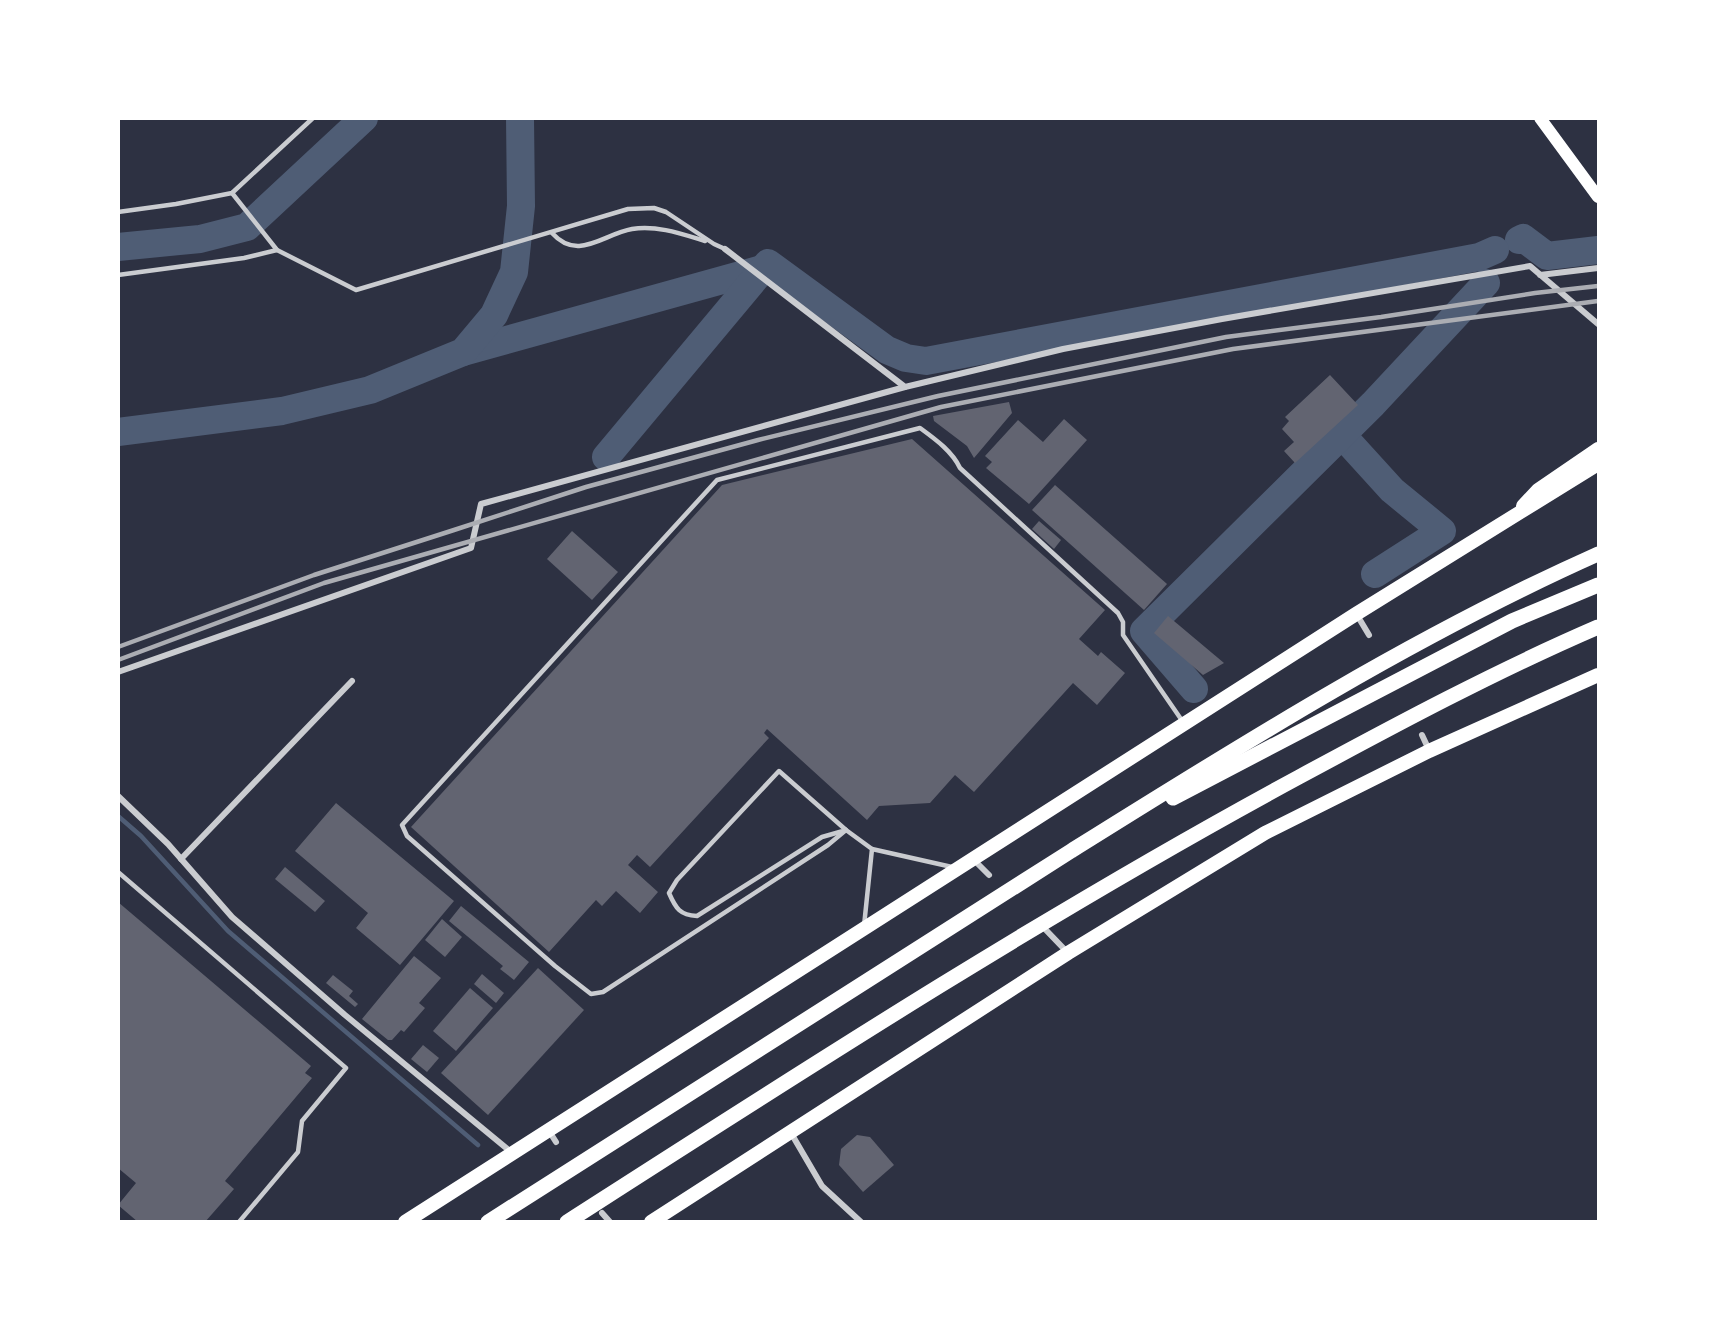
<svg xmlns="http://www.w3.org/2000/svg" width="1717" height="1340" font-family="Jost,sans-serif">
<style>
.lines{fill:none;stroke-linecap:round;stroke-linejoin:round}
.stream{stroke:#4f5d75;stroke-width:4.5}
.river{stroke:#4f5d75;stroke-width:28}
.building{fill:#626471}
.service{stroke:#caccd0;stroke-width:4.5}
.minor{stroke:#caccd0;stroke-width:6}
.secondary{stroke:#fff;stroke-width:12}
.trunk{stroke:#fff;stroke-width:14}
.motorway{stroke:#fff;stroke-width:15}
.rail{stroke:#abadb3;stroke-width:4.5}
</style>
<rect width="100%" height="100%" fill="#2d3142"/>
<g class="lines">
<polyline class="stream" points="118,816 141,836 228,931 478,1145"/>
<g class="river">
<polyline points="1519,240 1523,238 1547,256 1598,250"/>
<polyline points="118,247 200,239 247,227 364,118"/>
<polyline points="463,352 762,269"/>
<polyline points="118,432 282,411 370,390 463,352 494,315 514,272 521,206 520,118"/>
<polyline points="1342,435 1392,490 1442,531 1375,574"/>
<polyline points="606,457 768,263 887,350 906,358 926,361 1479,257 1495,250"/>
<polyline points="1194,689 1144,631 1373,404 1486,283"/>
</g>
</g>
<g class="building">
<polygon points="1330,375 1358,405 1295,463 1284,451 1294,442 1282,429 1289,421 1285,417"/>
<polygon points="1009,402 1012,413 974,458 967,446 934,421 933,416"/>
<polygon points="1064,419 1087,440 1029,504 986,468 992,462 985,456 1018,420 1043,442"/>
<polygon points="912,439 1105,610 1079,639 1098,656 1101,652 1125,673 1097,705 1073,683 974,792 955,775 930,803 879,806 867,820 767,729 764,733 769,738 650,867 637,855 628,865 658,892 640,913 616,891 602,906 596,900 549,952 411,827 722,485"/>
<polygon points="1055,485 1167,584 1144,610 1032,510"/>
<polygon points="1039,521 1061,540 1054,549 1032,529"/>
<polygon points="572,531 618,572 592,600 547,559"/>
<polygon points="1168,616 1224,663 1203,675 1154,633"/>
<polygon points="336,803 454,901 400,965 356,928 368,913 295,851"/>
<polygon points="285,867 325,901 315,912 275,879"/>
<polygon points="118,902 311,1066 305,1073 312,1078 225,1181 234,1189 205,1222 138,1222 118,1205 136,1183 118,1168"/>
<polygon points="461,906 529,962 514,980 500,969 503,966 449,921"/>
<polygon points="442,919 462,937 445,957 425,940"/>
<polygon points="414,956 441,978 419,1003 425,1008 404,1032 401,1030 392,1040 388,1040 362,1019"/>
<polygon points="538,968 584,1010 488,1115 441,1073"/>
<polygon points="482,974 504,993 496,1003 474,984"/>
<polygon points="333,975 353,991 349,996 358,1004 355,1007 326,983"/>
<polygon points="470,988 493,1008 456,1051 433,1031"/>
<polygon points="423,1045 439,1058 427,1072 411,1059"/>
<polygon points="857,1135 870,1137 894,1165 863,1192 839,1165 841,1149"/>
</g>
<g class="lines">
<g class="service">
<polyline points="232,193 277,250 356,290 628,209 654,208 666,212 714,244 725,249"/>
<polyline points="118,212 176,204 232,193 313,118"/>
<path d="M552 233C578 262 603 234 632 229 657 225 682 234 705 241"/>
<polyline points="118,275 244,258 277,250"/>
<path d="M846 830 828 845 603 992 591 994 555 966 407 836 402 825 717 480 920 428C935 439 952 451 960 468L1118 613 1123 622V635L1183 722"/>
<path d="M843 831 822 837 697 916C680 915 676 909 669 893L677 880 779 771 846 830 872 849 864 926"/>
<polyline points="872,849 952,867"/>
<polyline points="118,872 346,1068 302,1121 298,1152 239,1222"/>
</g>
<g class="minor">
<polyline points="725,249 905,387 1063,349 1222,319 1530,266 1598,324"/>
<polyline points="1540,275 1598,268"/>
<polyline points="1357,615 1369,635"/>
<polyline points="118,672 471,548 481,504 905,387"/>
<polyline points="1422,735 1429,750"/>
<polyline points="118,796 168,844 232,917 345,1015 511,1152"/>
<polyline points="181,859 352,681"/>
<polyline points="973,859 989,875"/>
<polyline points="1045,929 1068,953"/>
<polyline points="549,1131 556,1142"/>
<polyline points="791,1133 822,1186 861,1222"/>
<polyline points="602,1213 610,1222"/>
</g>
<polyline class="secondary" points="1540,118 1598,197"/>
<g class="trunk">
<polyline points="1523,506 1538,490 1598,449"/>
<polyline points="405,1222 1356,614 1598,464"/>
<polyline points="651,1222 1068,953 1265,833 1429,751 1598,675"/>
</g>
<g class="motorway">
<polyline points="1173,798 1512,621 1598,585"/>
<path d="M488 1222C682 1097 876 973 1071 851 1242 744 1414 636 1598 554"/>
<path d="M567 1222C807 1068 1047 913 1299 777 1397 724 1496 671 1598 627"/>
</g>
<g class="rail">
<polyline points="118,647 314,575 454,530 586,487 758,440 938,396 1226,337 1381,317 1535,293 1598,286"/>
<polyline points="118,660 324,583 941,407 1233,349 1598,301"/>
</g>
</g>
<rect width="1717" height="1340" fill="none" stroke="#ffffff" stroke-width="240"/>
</svg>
